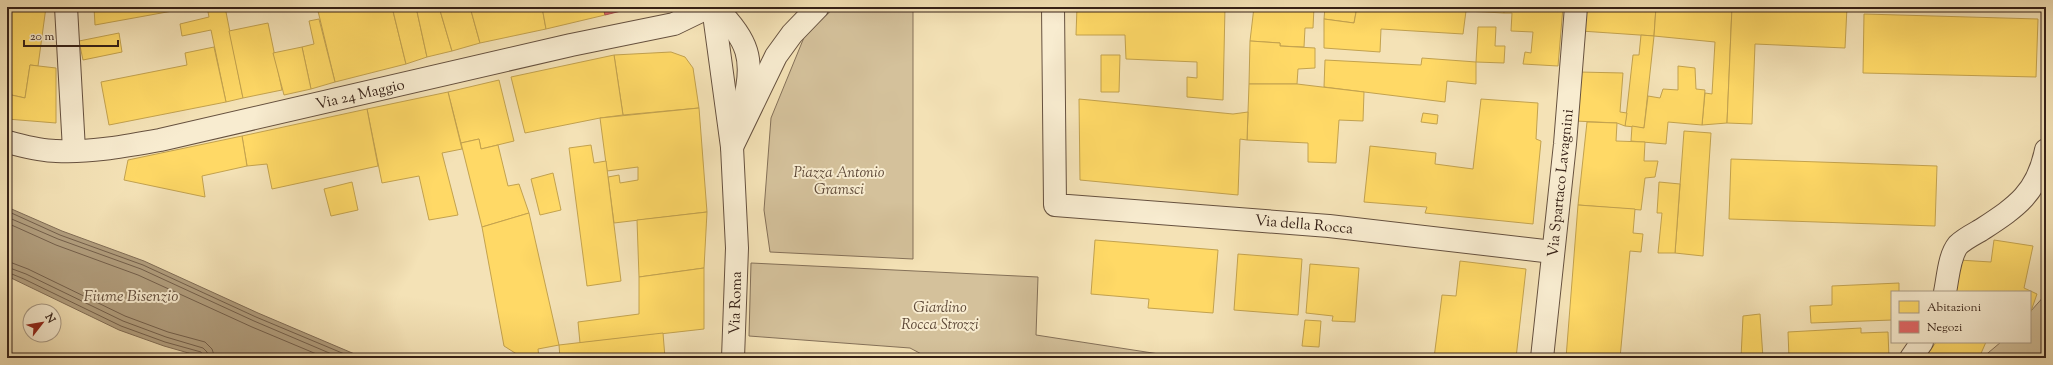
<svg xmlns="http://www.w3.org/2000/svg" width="2053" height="365" font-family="'Sorts Mill Goudy',serif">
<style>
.green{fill:#d4c19b;stroke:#857159}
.water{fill:#b3a080;stroke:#816d56}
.homes{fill:#ffd966;stroke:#c3a24e}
.shops{fill:#e06666;stroke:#ad514e}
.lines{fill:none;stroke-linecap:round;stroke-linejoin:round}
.shore{stroke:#74604c;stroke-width:1}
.minor-casing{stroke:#66513f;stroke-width:24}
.minor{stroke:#f8ecd0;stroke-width:22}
.labels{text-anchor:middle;stroke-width:4;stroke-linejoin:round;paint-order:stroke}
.street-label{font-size:15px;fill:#362117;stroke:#f8ecd0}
.park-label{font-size:15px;font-style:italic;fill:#5e4938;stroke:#f8ecd0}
.water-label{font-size:16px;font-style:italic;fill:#624d3c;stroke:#f8ecd0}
</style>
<rect width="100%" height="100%" fill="#f4e2b6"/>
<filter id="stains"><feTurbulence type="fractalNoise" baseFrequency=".005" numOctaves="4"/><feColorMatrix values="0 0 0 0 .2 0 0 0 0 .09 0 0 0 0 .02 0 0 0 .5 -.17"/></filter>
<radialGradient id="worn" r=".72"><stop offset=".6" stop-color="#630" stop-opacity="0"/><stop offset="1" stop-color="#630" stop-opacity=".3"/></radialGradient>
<g class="green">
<polygon points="835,7 913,7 913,259 770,252 764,210 771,118 805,35"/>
<polygon points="751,263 1038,277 1036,335 1185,358 929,358 910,348 749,336"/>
<polygon points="2046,294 2046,358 1982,358 2001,342 2030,342 2030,312"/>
</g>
<polygon class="water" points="7,207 62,231 144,261 258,313 364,358 206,358 164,346 119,330 7,276"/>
<g class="homes">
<polygon points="7,7 46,7 38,66 30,65 25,98 7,94"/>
<polygon points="94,7 178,7 178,10 95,25"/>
<polygon points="207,7 225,7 243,98 226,102 211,30 182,36 180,24 209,17"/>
<polygon points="335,7 392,7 406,64 335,82 318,11"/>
<polygon points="408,7 416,7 427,57 406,64 393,11"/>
<polygon points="416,7 439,7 452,51 427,57"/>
<polygon points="439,7 470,7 480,43 452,51"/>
<polygon points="470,7 542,7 546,29 480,43"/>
<polygon points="542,7 603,7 605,15 546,29"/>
<polygon points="1077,7 1225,7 1223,100 1187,97 1187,77 1197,78 1197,62 1126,59 1125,35 1076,35"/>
<polygon points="1254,7 1314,7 1313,28 1305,28 1304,47 1280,46 1280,43 1250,41"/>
<polygon points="1325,7 1357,7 1354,23 1324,19"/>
<polygon points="1357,7 1504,7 1504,13 1466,11 1463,34 1381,29 1380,52 1324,48 1324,19 1354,23"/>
<polygon points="1504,7 1563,7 1558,66 1523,64 1525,52 1531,53 1533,32 1511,31 1512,13 1504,13"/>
<polygon points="1583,7 1656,7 1654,36 1581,31"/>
<polygon points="1656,7 1732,7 1727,123 1702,125 1705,93 1712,94 1715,42 1654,36"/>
<polygon points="1732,7 1847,7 1845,48 1755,44 1752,124 1727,123"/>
<polygon points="1864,14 2038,19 2036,77 1863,73"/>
<polygon points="319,19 335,82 311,89 302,47 314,44 309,21"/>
<polygon points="268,23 282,90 243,98 229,31"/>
<polygon points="1478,27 1496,27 1495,46 1505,46 1504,63 1476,62"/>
<polygon points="119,33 122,52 83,60 79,41"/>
<polygon points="1641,35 1654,36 1644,128 1625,126 1633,55 1639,55"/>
<polygon points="1250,41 1280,43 1280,46 1315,48 1315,68 1298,69 1297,84 1249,84"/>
<polygon points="214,47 226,102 109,125 101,82 187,65 185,53"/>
<polygon points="302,47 311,89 284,95 273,53"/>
<polygon points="671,52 685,57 693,68 699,108 623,115 614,55"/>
<polygon points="614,55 623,115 600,118 525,133 511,77"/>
<polygon points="1101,55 1120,55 1119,92 1101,92"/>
<polygon points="1422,58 1476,62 1476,84 1447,81 1445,102 1324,87 1325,60 1421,65"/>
<polygon points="30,65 56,68 56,123 7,119 7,94 25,98"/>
<polygon points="1678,66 1695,68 1696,89 1705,90 1702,125 1668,122 1666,144 1631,141 1632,126 1644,128 1648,96 1660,98 1663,89 1678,90"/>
<polygon points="1579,72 1623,73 1620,112 1627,113 1625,126 1617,123 1575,121"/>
<polygon points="499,80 514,141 481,149 479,139 461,143 448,92"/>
<polygon points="1249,84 1297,84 1364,92 1363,121 1339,120 1336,163 1308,162 1308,143 1247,140"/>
<polygon points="448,92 462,149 442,153 458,215 429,220 419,176 382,183 367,109"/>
<polygon points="1079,99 1233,114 1248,112 1247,140 1240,139 1238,195 1080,180"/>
<polygon points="1481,99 1538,103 1536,139 1541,141 1533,224 1425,213 1427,207 1364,202 1370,146 1436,153 1435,164 1473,169"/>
<polygon points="699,108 707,212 614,223 608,177 619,175 620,183 638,180 638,167 607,171 600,118"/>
<polygon points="367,109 378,166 272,189 267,164 247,166 242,136"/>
<polygon points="1423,113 1438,115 1437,124 1421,122"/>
<polygon points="1587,122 1617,123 1616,141 1645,142 1644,161 1658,161 1655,177 1645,178 1641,210 1578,205"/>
<polygon points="1684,131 1711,133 1703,256 1675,253"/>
<polygon points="242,136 247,166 202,176 205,197 124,180 128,160"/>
<polygon points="479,139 481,149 498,145 508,186 519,184 529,213 482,227 461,143"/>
<polygon points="591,145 594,163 606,161 621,281 587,286 569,148"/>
<polygon points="1731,159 1937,166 1935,226 1729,219"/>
<polygon points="553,173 561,210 540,215 531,179"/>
<polygon points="352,182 358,210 331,216 324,189"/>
<polygon points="1659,182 1680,184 1675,253 1658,253 1662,213 1657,213"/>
<polygon points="1578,205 1635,209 1633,233 1643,234 1641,252 1630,251 1620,358 1566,358"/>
<polygon points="707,212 704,268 639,277 637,220"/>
<polygon points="529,213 559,345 538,349 539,358 523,358 504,346 482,227"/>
<polygon points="1095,240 1218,250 1213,313 1148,308 1149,299 1091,294"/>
<polygon points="1994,240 2033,246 2024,288 2037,294 2030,314 2030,292 1953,292 1959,260 1991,262"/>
<polygon points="1238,254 1302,259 1298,315 1234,310"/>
<polygon points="1460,261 1526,269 1516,358 1434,358 1442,295 1456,296"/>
<polygon points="1310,264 1359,268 1355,322 1332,321 1333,316 1306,313"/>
<polygon points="704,268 704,329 580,343 578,322 639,314 639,277"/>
<polygon points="1899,283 1899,292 1892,292 1892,320 1811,323 1810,306 1832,305 1832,286"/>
<polygon points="1760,314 1763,358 1741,358 1743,316"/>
<polygon points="1305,320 1321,321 1319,347 1302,346"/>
<polygon points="1861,328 1861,333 1888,332 1889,358 1789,358 1788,332"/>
<polygon points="663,333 665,358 560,358 559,345"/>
<polygon points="1936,342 1986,342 1979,358 1925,358"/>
<polygon points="1386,355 1400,357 1400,358 1386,358"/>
</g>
<polygon class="shops" points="603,7 637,7 605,15"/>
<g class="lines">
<g class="shore">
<polyline points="7,211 60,235 143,265 256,317 354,358"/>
<polyline points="7,217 58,239 141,269 254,321 341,358"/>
<polyline points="7,223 56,245 138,275 252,327 326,358"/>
<polyline points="7,261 28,269 125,316 168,332 205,342 212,349 215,358"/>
<polyline points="7,267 26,274 123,321 166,337 203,348 207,352 209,358"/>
<polyline points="7,272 24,279 121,326 165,342 201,352 204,358"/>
</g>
<defs>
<g id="minor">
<polyline points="66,7 74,150"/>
<polyline points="713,7 732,147 737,248 733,358"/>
<path d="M715 7C748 39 756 60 743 105"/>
<polyline points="1053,7 1055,205 1329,226 1553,252"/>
<path d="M7 142C23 146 39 151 56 151 90 153 126 146 160 140L571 45 674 24 709 7"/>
<polyline points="732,147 776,56 792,34 818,7"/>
<path d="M1945 292C1948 278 1949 256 1958 245 1964 239 1974 234 1981 230 2016 207 2037 194 2046 150"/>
<polyline points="1542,358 1565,144 1576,7"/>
<polyline points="1911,358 1922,342"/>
</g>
</defs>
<use href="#minor" class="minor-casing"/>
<use href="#minor" class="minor"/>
</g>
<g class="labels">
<g class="street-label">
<text transform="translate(360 94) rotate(-13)" y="5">Via 24 Maggio</text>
<text transform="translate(1560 183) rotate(-84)" y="5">Via Spartaco Lavagnini</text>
<text transform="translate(1304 224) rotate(5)" y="5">Via della Rocca</text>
<text transform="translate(735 303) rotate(-88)" y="5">Via Roma</text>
</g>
<g class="park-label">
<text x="839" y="177">Piazza Antonio<tspan x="839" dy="17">Gramsci</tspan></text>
<text x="940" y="312">Giardino<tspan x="940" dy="17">Rocca Strozzi</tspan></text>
</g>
<g class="water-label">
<text x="131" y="301">Fiume Bisenzio</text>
</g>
</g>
<rect width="2053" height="365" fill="none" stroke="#f4e2b6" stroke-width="24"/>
<rect x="8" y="8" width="2037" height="349" fill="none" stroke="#362117" stroke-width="2"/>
<rect x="12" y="12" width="2029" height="341" fill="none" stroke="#362117"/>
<rect x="1891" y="291" width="140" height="52" fill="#f8ecd0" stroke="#aa9b86"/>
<rect x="1899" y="301" width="20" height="12" fill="#ffd966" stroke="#aa9b86"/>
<text x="1927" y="311" font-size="12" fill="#362117">Abitazioni</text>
<rect x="1899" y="321" width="20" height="12" fill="#e06666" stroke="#aa9b86"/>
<text x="1927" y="331" font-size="12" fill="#362117">Negozi</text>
<g transform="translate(42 323) rotate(59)"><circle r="19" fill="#f8ecd0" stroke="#aa9b86"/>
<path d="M0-3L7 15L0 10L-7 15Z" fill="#8f2418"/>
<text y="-6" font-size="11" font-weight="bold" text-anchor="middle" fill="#362117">N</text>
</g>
<path d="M24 40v6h94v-6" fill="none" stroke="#362117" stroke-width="2"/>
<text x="30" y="40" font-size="12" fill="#362117" stroke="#f8ecd0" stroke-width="3" paint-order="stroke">20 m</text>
<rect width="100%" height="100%" filter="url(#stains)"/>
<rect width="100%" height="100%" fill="url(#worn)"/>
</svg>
